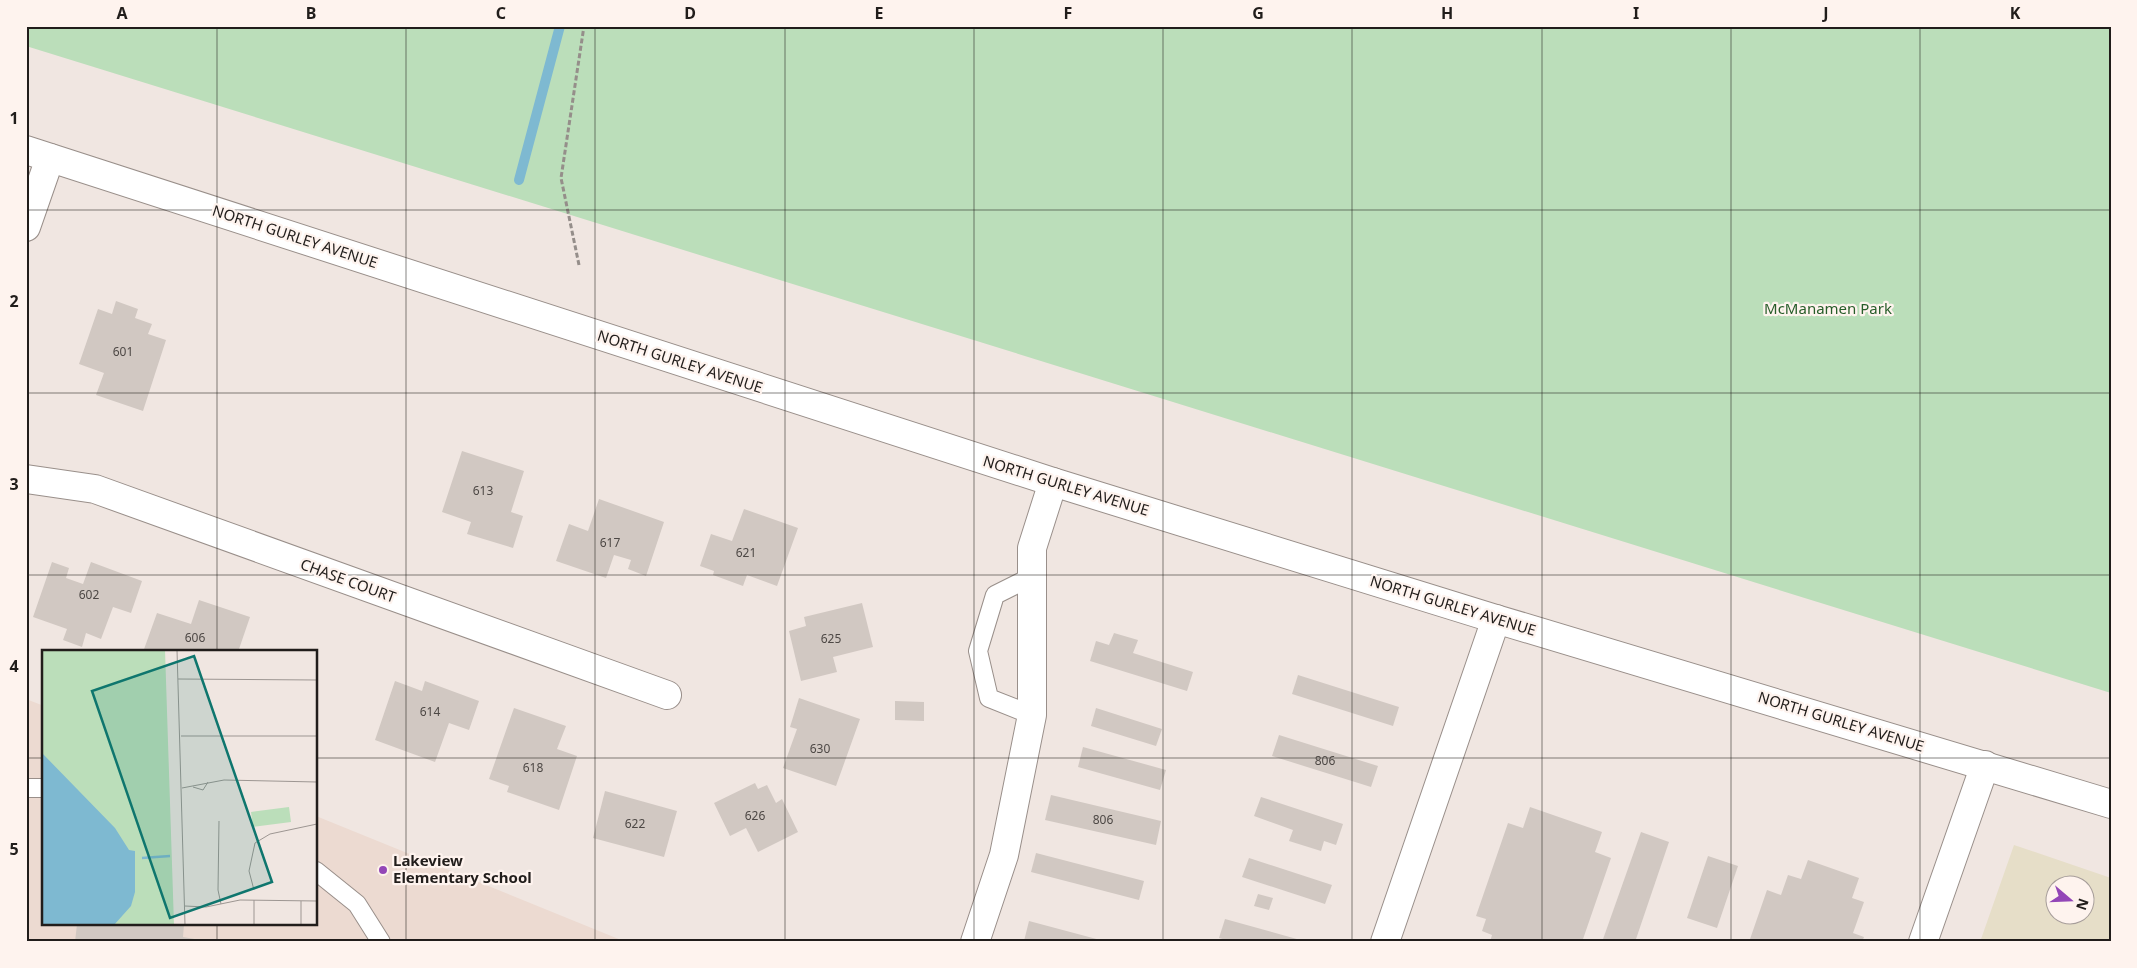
<svg xmlns="http://www.w3.org/2000/svg" width="2137" height="968" font-family="'Noto Sans',sans-serif">
<style>
.commercial{fill:#e6dec8;fill-rule:evenodd}
.built{fill:#ecdad1}
.green{fill:#bbdeba}
.lines{fill:none;stroke-linecap:round;stroke-linejoin:round}
.stream{stroke:#7eb9d1;stroke-width:10}
.building{fill:#d1c8c2}
.lane-casing{stroke:#998f8a;stroke-width:20}
.street-casing{stroke:#998f8a;stroke-width:30}
.secondary-casing{stroke:#998f8a;stroke-width:30}
.path{stroke:#958e8a;stroke-width:3;stroke-dasharray:5 2.5;stroke-linecap:butt}
.lane{stroke:#fff;stroke-width:18}
.street{stroke:#fff;stroke-width:28}
.secondary{stroke:#fff;stroke-width:28}
.grid{fill:none;stroke:#211d1b;stroke-width:1;stroke-opacity:0.55}
.poi-dot{fill:#9346b7;stroke:#fef3ee;stroke-width:2}
.labels{text-anchor:middle;stroke-width:4.5;stroke-linejoin:round;paint-order:stroke}
.number-label{font-size:12px;fill:#4d4845}
.street-label{font-size:15px;fill:#211d1b;stroke:#fef3ee}
.park-label{font-size:15px;fill:#275d29;stroke:#fef3ee}
.poi-label{font-size:15px;font-weight:bold;fill:#211d1b;stroke:#fef3ee;text-anchor:start}
.inset-river{fill:none;stroke:#7eb9d1;stroke-width:2.5}
.inset-road{fill:none;stroke:#9d9692;stroke-width:1}
.view{fill:#0f766e;fill-opacity:0.15;stroke:#0f766e;stroke-width:2.5}
.inset-edge{fill:none;stroke:#211d1b;stroke-width:2.5}
.neatline{fill:none;stroke:#211d1b;stroke-width:2}
.grid-label{font-size:16px;text-anchor:middle;font-weight:bold;fill:#211d1b}
</style>
<rect width="100%" height="100%" fill="#f0e6e1"/>
<path class="commercial" d="M2014 845 2111 878V942H1980ZM2054 886H2084V916H2054Z"/>
<polygon class="built" points="26,699 44,706 44,924 316,924 316,816 626,942 26,942"/>
<polygon class="green" points="26,26 2111,26 2111,693 26,46"/>
<g class="lines">
<polyline class="stream" points="519,180 560,26"/>
</g>
<g class="building">
<polygon points="116,301 138,309 135,318 152,324 148,334 166,340 143,411 96,395 104,373 79,364 98,309 112,314"/>
<polygon points="462,451 524,471 511,512 523,516 513,548 467,534 471,522 442,512"/>
<polygon points="599,499 664,522 646,576 628,569 631,560 614,555 606,578 556,561 569,524 588,531"/>
<polygon points="744,509 798,528 777,586 747,575 743,586 713,575 714,571 700,566 711,534 732,541"/>
<polygon points="52,562 69,568 66,578 83,584 91,562 142,581 131,613 113,607 101,639 86,633 82,647 63,640 67,629 33,617"/>
<polygon points="199,600 250,617 238,652 143,652 157,613 191,624"/>
<polygon points="862,603 873,647 833,657 837,672 801,681 789,631 806,626 804,617"/>
<polygon points="1114,633 1138,640 1133,653 1193,672 1187,691 1090,661 1096,641 1109,645"/>
<polygon points="1298,675 1399,707 1393,726 1292,694"/>
<polygon points="395,681 422,691 425,681 479,701 469,730 449,723 435,762 375,740"/>
<polygon points="799,698 860,719 836,786 783,768 797,729 790,727"/>
<polygon points="895,701 924,702 924,721 895,720"/>
<polygon points="514,708 566,726 557,749 577,756 559,810 507,792 509,786 489,779"/>
<polygon points="1096,708 1162,729 1156,746 1091,726"/>
<polygon points="1279,735 1378,766 1371,787 1272,756"/>
<polygon points="1083,747 1166,770 1160,790 1078,767"/>
<polygon points="755,783 758,789 767,785 776,803 782,799 798,832 758,852 746,828 730,836 714,803"/>
<polygon points="605,791 677,811 664,857 593,838"/>
<polygon points="1051,795 1161,821 1156,845 1045,820"/>
<polygon points="1261,797 1343,824 1336,845 1324,841 1321,851 1289,841 1293,830 1254,816"/>
<polygon points="1530,807 1602,832 1595,852 1611,858 1582,942 1490,942 1492,935 1482,931 1486,919 1476,916 1508,823 1523,828"/>
<polygon points="1641,832 1669,842 1635,942 1602,942"/>
<polygon points="1036,853 1144,881 1139,900 1031,872"/>
<polygon points="1708,856 1738,866 1717,928 1687,918"/>
<polygon points="1249,858 1332,885 1325,904 1242,877"/>
<polygon points="1808,860 1859,878 1852,898 1864,902 1853,933 1864,937 1862,942 1749,942 1767,890 1781,895 1788,875 1801,879"/>
<polygon points="1258,894 1273,898 1269,910 1254,906"/>
<polygon points="1225,919 1304,941 1304,942 1233,942 1219,938"/>
<polygon points="1029,921 1104,941 1104,942 1024,941"/>
<polygon points="77,924 184,924 183,937 212,942 75,942"/>
</g>
<g class="lines">
<defs>
<g id="lane">
<polyline points="1031,577 995,595 978,651 989,698 1032,715"/>
<polyline points="26,788 44,788"/>
<polyline points="316,871 357,904 381,942"/>
</g>
<g id="street">
<polyline points="26,227 50,158"/>
<polyline points="26,479 95,489 667,695"/>
<polyline points="975,942 1004,855 1032,715 1032,548 1053,482"/>
<polyline points="1385,942 1496,619"/>
<polyline points="1923,942 1985,765"/>
</g>
<polyline id="secondary" points="26,150 1053,482 1496,619 2111,804"/>
</defs>
<use href="#lane" class="lane-casing"/>
<use href="#street" class="street-casing"/>
<use href="#secondary" class="secondary-casing"/>
<polyline class="path" points="579,265 561,178 584,26"/>
<use href="#lane" class="lane"/>
<use href="#street" class="street"/>
<use href="#secondary" class="secondary"/>
</g>
<path class="grid" d="M217 26V652M406 26V942M595 26V942M785 26V942M974 26V942M1163 26V942M1352 26V942M1542 26V942M1731 26V942M1920 26V942M26 210H2111M26 393H2111M26 575H2111M26 758H44M316 758H2111M217 924V942"/>
<circle class="poi-dot" cx="383" cy="870" r="5"/>
<g class="labels">
<g class="number-label">
<text x="123" y="356">601</text>
<text x="483" y="495">613</text>
<text x="610" y="547">617</text>
<text x="746" y="557">621</text>
<text x="89" y="599">602</text>
<text x="195" y="642">606</text>
<text x="831" y="643">625</text>
<text x="430" y="716">614</text>
<text x="820" y="753">630</text>
<text x="1325" y="765">806</text>
<text x="533" y="772">618</text>
<text x="755" y="820">626</text>
<text x="1103" y="824">806</text>
<text x="635" y="828">622</text>
</g>
<g class="street-label">
<text transform="translate(295 237) rotate(18)" y="5">NORTH GURLEY AVENUE</text>
<text transform="translate(680 362) rotate(18)" y="5">NORTH GURLEY AVENUE</text>
<text transform="translate(1066 486) rotate(17)" y="5">NORTH GURLEY AVENUE</text>
<text transform="translate(348 581) rotate(20)" y="5">CHASE COURT</text>
<text transform="translate(1453 606) rotate(17)" y="5">NORTH GURLEY AVENUE</text>
<text transform="translate(1841 722) rotate(17)" y="5">NORTH GURLEY AVENUE</text>
</g>
<g class="park-label">
<text x="1828" y="314">McManamen Park</text>
</g>
<g class="poi-label">
<text x="393" y="866">Lakeview<tspan x="393" dy="17">Elementary School</tspan></text>
</g>
</g>
<g transform="translate(42 650)">
<rect width="275" height="275" fill="#f0e6e1"/>
<path d="M0 0H123L132 275H0ZM247 157 249 172 211 177 209 162Z" fill="#bbdeba"/>
<path d="M0 103 73 178 87 200 93 201V242L89 256 72 275H0Z" fill="#7eb9d1"/>
<path class="inset-river" d="M100 208 128 206"/>
<path class="inset-road" d="M135 0 143 275M136 29 275 30M139 86H275M151 137 161 140 166 132M140 138 182 130 275 132M177 171 176 240 179 254M212 240 207 221 213 193 228 184 275 174M143 256 164 257 198 250 275 251M212 275V250M259 275V251"/>
<path class="view" d="M152 6 230 232 128 268 50 41Z"/>
<rect width="275" height="275" class="inset-edge"/>
</g>
<rect width="2137" height="968" fill="none" stroke="#fef3ee" stroke-width="55"/>
<g transform="translate(2070 900) rotate(109)"><circle r="24" fill="#fef3ee" stroke="#a69d9a"/>
<path d="M0-4L9 19L0 12L-9 19Z" fill="#9346b7"/>
<text y="-8" font-size="14" font-weight="bold" text-anchor="middle" fill="#211d1b">N</text>
</g>
<rect x="28" y="28" width="2082" height="912" class="neatline"/>
<g class="grid-label">
<text x="122" y="19">A</text>
<text x="311" y="19">B</text>
<text x="501" y="19">C</text>
<text x="690" y="19">D</text>
<text x="879" y="19">E</text>
<text x="1068" y="19">F</text>
<text x="1258" y="19">G</text>
<text x="1447" y="19">H</text>
<text x="1636" y="19">I</text>
<text x="1826" y="19">J</text>
<text x="2015" y="19">K</text>
<text x="14" y="124">1</text>
<text x="14" y="307">2</text>
<text x="14" y="490">3</text>
<text x="14" y="672">4</text>
<text x="14" y="855">5</text>
</g>
</svg>
